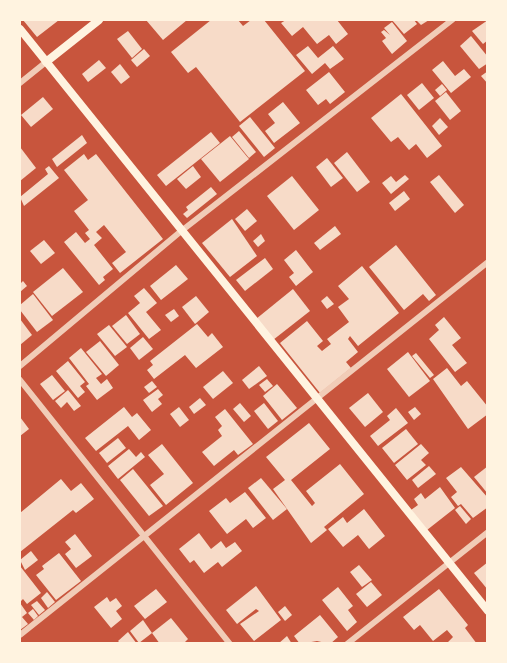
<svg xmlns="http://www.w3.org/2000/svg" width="507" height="663" font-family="Poppins,sans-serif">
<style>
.building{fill:#f7dbc8}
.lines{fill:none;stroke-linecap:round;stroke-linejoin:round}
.minor{stroke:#f1ccb7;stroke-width:6}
.secondary{stroke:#fff3e0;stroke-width:8}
</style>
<rect width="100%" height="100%" fill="#c8553d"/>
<g class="building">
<polygon points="23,20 59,20 37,37"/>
<polygon points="146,20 187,20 163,40"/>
<polygon points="211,20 238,20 243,26 251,20 264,20 305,71 240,122 196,67 188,73 171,52"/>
<polygon points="286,20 337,20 348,34 336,44 329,35 317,44 303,27 292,36 281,23"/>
<polygon points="392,20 414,20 417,24 404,34"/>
<polygon points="416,20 429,20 421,25"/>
<polygon points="488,20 488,40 483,44 472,31"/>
<polygon points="392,22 407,41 392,54 382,41 386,38 381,32 384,30 390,35 384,28"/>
<polygon points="128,31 142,49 132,58 117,39"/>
<polygon points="471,36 488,57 488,63 479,69 460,46"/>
<polygon points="308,46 318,58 333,46 344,59 330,69 325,63 312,74 296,55"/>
<polygon points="144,49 150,56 137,67 131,60"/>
<polygon points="99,60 106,68 88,82 82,74"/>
<polygon points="443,61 455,76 464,69 471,77 451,93 432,70"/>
<polygon points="120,64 130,77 121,84 111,72"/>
<polygon points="488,71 488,84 481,76"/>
<polygon points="329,72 345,92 330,104 326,99 318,105 306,90"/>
<polygon points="422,83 434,98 419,110 407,95"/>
<polygon points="442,84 447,90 440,96 435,90"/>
<polygon points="446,92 461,111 450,120 435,101"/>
<polygon points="401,94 442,146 427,158 416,144 409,150 398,137 391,142 371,118"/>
<polygon points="43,97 53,109 31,127 21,115"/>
<polygon points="283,102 300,123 274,143 265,131 275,123 268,114"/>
<polygon points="250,117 275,148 264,157 239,126"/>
<polygon points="440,118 448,127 439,135 432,126"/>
<polygon points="239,131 256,152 249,158 232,137"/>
<polygon points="211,132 220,143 166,186 157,175"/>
<polygon points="82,135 87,143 57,167 52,159"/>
<polygon points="230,136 249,159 220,182 201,159"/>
<polygon points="20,147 36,168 20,181"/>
<polygon points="347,152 370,182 357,192 334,163"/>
<polygon points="84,154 88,160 96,154 163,239 120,273 112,263 126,252 104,225 96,232 102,238 94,245 113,269 103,277 105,280 99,285 64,242 76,232 85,243 90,239 85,233 89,230 74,211 88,200 64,170"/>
<polygon points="327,158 343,178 331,187 316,167"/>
<polygon points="49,166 59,178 24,206 20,197 48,174 45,169"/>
<polygon points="193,166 201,177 186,189 177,179"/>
<polygon points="405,175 409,179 391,194 382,183 391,176 396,182"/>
<polygon points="439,175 464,205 455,213 430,182"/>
<polygon points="292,176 319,210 294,230 267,196"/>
<polygon points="211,187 217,194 187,218 183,214 188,210 186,207"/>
<polygon points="404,191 410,199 395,211 389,203"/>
<polygon points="247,209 257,221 245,231 235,219"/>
<polygon points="232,219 257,256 230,277 202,243"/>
<polygon points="335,226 341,234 320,250 314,243"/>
<polygon points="261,234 265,241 258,247 253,241"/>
<polygon points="44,240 55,253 41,264 30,251"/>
<polygon points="396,245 436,295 429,301 423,294 404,310 369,267"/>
<polygon points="296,250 313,272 296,286 289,277 294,273 284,260"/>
<polygon points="265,258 273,269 245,291 236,280"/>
<polygon points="176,265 188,279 161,300 150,286"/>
<polygon points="362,266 399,313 358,346 350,336 348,339 358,352 346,362 351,368 320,393 280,343 307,321 323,341 317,346 322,351 331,344 327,339 349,322 338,307 349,299 338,286"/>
<polygon points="63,268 83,292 52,316 33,292"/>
<polygon points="23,281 27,286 20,292 20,284"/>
<polygon points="144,288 157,303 146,312 161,330 149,339 128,313 140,303 134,296"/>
<polygon points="293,289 310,311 273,340 256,319"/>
<polygon points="33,294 53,320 37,332 20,310 20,305"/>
<polygon points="196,296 209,312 195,324 182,307"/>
<polygon points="327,296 334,304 327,309 321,301"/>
<polygon points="174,309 179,316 171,322 165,315"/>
<polygon points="126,315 140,334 127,344 112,326"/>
<polygon points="444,317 461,338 452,345 467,363 455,372 429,339 439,330 435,325"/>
<polygon points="20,319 32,335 20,345"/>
<polygon points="197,324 208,337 212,333 223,347 196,368 185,355 154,379 147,370 153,365 150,361"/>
<polygon points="109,325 127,347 115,356 97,334"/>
<polygon points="143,337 153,349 139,360 130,348"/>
<polygon points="100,341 119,365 106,376 86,352"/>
<polygon points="81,348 102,374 96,378 101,384 107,379 113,388 97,400 86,386 89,384 69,358"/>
<polygon points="408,352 430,381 409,397 387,369"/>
<polygon points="416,353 434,375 430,378 412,356"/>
<polygon points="68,361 85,382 80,386 85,392 78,398 56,371"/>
<polygon points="259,366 267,376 249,389 242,380"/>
<polygon points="447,368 461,386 467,381 488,407 488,414 468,429 433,379"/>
<polygon points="223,371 233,383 213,399 203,387"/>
<polygon points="52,375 65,391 53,400 40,384"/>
<polygon points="267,379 273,386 265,392 259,385"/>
<polygon points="152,381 157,387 149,393 144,387"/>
<polygon points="277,384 297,408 282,420 263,396"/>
<polygon points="158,389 163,395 158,399 162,404 152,412 143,400"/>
<polygon points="68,390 81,406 74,411 67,402 61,408 55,401"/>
<polygon points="368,393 383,412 365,427 349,408"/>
<polygon points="200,398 206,405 194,414 189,407"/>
<polygon points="240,403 251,416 244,422 233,409"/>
<polygon points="264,403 278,421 268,429 254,411"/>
<polygon points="124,407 132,417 137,413 151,430 139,440 128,426 96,451 85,438"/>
<polygon points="179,407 189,420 180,427 170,414"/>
<polygon points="415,407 421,414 414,420 408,412"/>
<polygon points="396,408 408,423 378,446 370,436 390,420 387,416"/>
<polygon points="225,409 253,444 238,455 234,450 214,466 202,452 222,436 218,430 222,426 215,417"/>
<polygon points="20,417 29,429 20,436"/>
<polygon points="309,423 330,449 291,480 312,506 315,503 306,491 340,464 364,494 324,527 327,530 311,543 273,489 285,480 266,457"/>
<polygon points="406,429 418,444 394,463 382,448"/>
<polygon points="118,438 126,448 107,463 99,453"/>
<polygon points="162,444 193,483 166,505 150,485 164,474 148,455"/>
<polygon points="421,444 429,453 421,460 426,465 407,480 395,465"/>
<polygon points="129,449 136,457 141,452 145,457 118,479 108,466"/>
<polygon points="429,466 436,474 418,488 412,480"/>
<polygon points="488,466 488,494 474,477"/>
<polygon points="461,467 488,498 488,507 473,518 461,504 458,506 451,497 457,492 446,478"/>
<polygon points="133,469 163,506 149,516 120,480"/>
<polygon points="261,478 287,509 273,520 248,488"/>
<polygon points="61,479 71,491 81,483 94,499 76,513 73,510 20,552 20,513"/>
<polygon points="440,487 455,508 427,530 411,510 418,505 414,499 421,493 425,499"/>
<polygon points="245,492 266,518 253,528 246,519 227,534 209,511 226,498 230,503"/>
<polygon points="460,506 471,519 466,524 455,510"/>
<polygon points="364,509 385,536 369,549 358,535 343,547 328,529 343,517 347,523"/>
<polygon points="199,533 211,549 221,541 226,548 235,542 242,551 222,567 218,562 204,573 194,560 190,563 179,549"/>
<polygon points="75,534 92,556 76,568 65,554 71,549 65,542"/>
<polygon points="31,551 38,560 25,570 20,560"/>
<polygon points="59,553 81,581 56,600 36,575 44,569 42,566"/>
<polygon points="488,562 488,590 474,573"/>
<polygon points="359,565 372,580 362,587 350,572"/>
<polygon points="20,566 41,593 27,604 23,599 20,602"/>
<polygon points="371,582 382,595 367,607 356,594"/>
<polygon points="256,586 281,620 254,641 240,624 259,611 256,609 237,624 226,610"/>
<polygon points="338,587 353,606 348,610 357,622 347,631 322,600"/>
<polygon points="156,589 167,602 145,619 134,606"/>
<polygon points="439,589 468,625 465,628 477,644 446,644 453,637 447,630 433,641 420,625 414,630 403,617"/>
<polygon points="47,592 55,602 48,608 41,598"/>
<polygon points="107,597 110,602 116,598 122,606 116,611 122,619 111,628 94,607"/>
<polygon points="37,601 45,610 39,615 31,605"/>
<polygon points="20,603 27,613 22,617 28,624 20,630"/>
<polygon points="285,606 292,615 285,621 278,612"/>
<polygon points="33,609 38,616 34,620 28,613"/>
<polygon points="320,615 338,637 330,644 317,641 300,644 294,636"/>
<polygon points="171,618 188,639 183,644 160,644 152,633"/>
<polygon points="143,620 152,633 139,643 130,631"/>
<polygon points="128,632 137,644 121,644 118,641"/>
<polygon points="287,636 292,644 278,644"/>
</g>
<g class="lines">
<g class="minor">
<polyline points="20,83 46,62"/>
<polyline points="20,366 180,232 452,20"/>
<polyline points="20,380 230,644"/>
<polyline points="20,635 488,262"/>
<polyline points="347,644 488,532"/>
</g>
<g class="secondary">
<polyline points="20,29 488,611"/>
<polyline points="46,62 99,20"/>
</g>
</g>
<rect width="507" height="663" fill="none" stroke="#fff3e0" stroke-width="42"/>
</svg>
